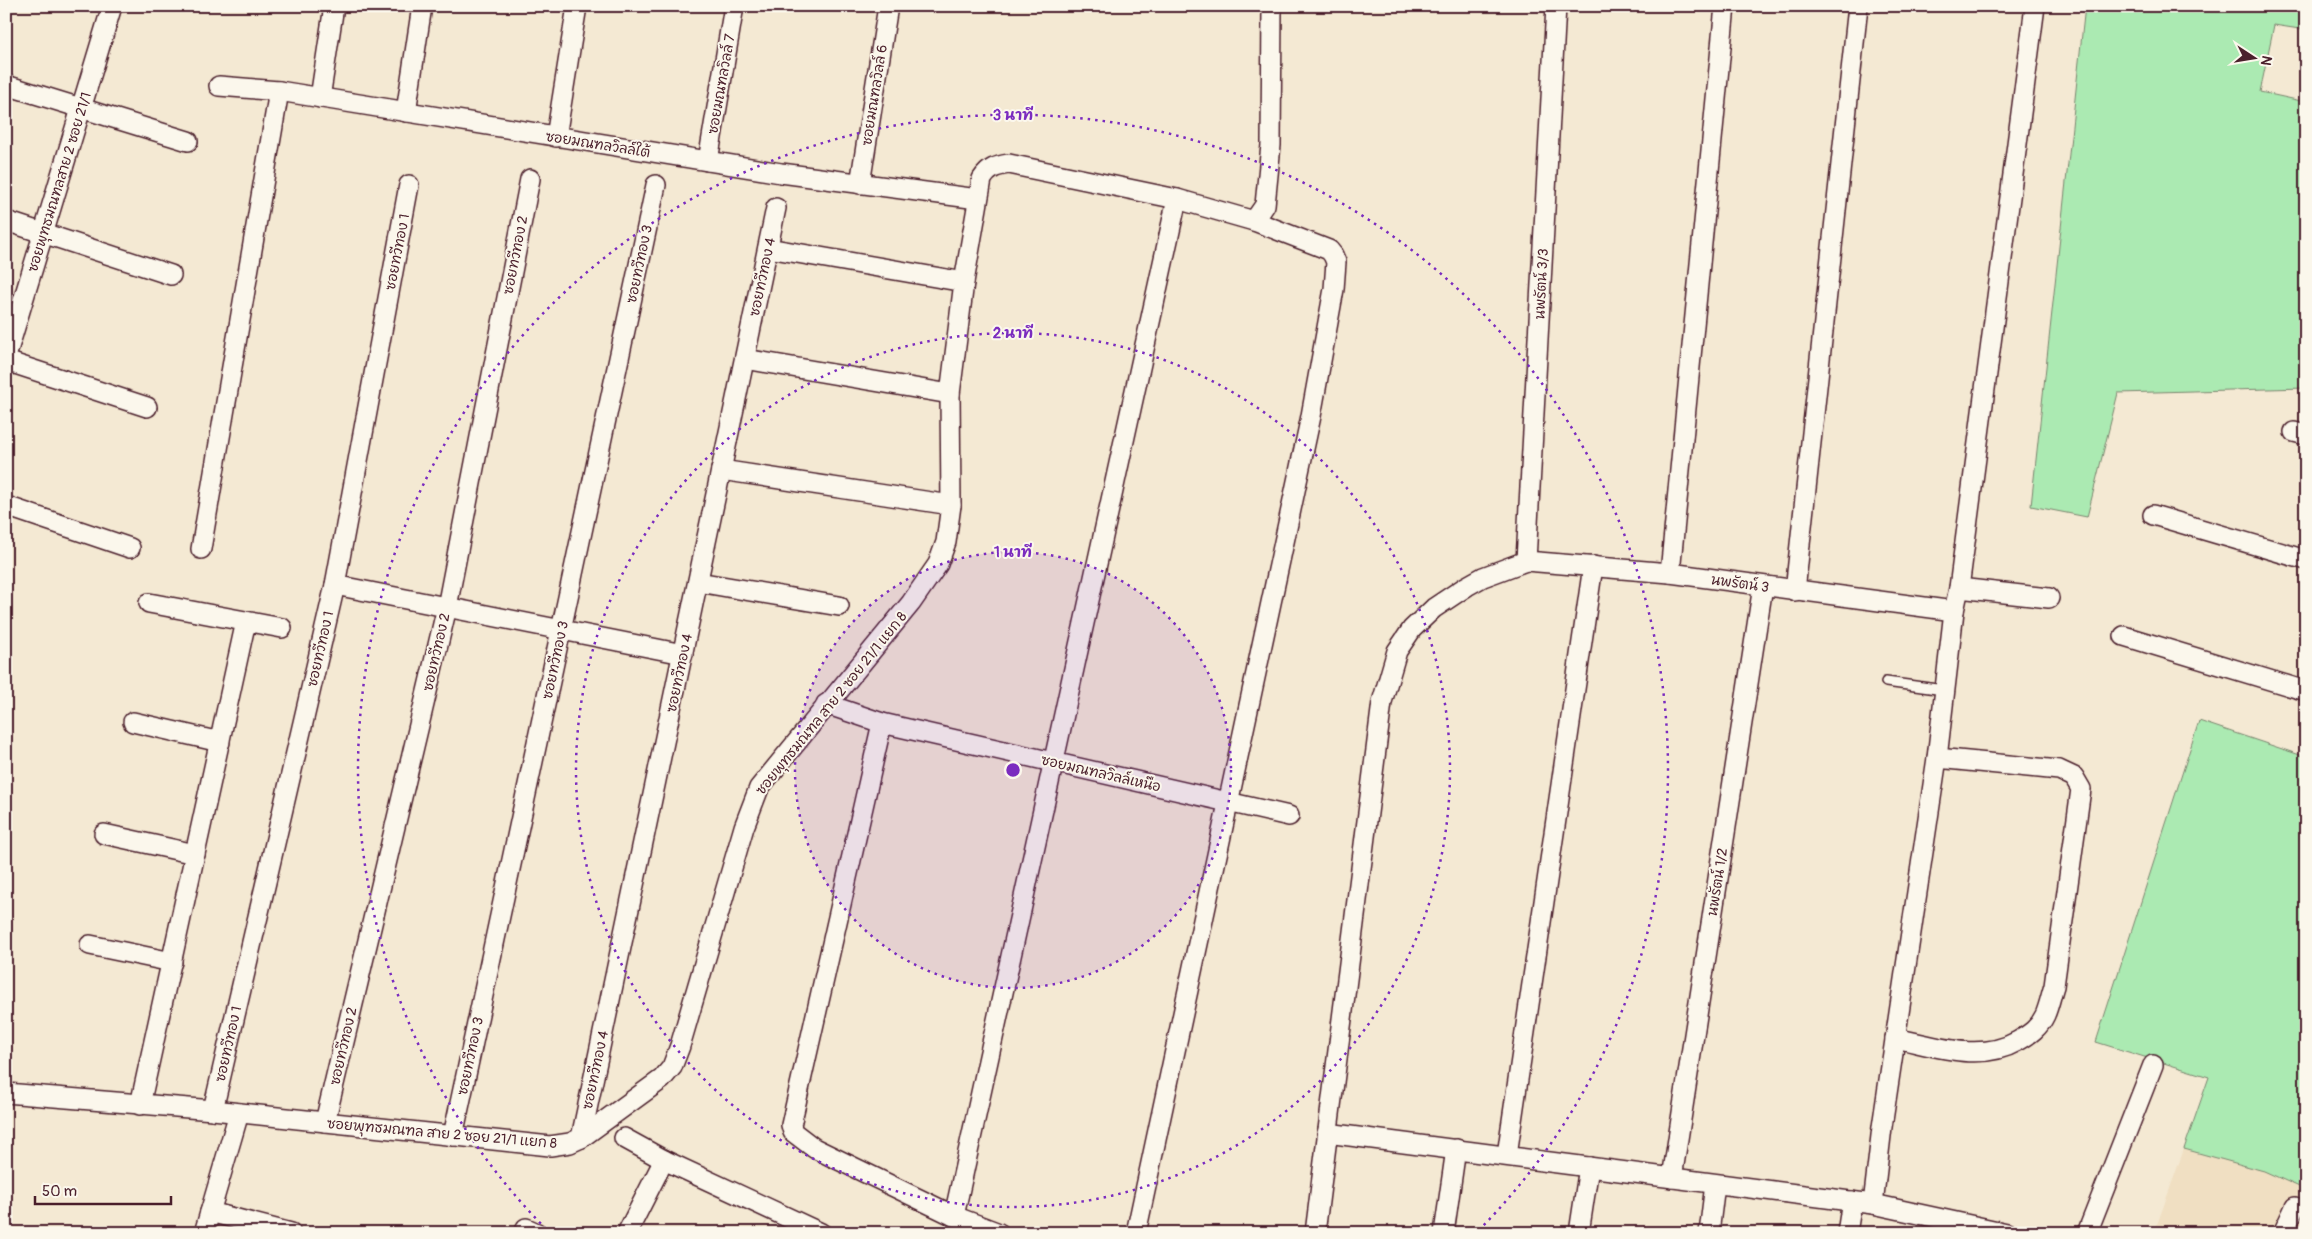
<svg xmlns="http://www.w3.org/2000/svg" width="2312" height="1239" font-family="Pangolin,'Playpen Sans Thai',sans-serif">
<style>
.built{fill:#f0dfc2}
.green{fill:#abeab2;stroke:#7a846e}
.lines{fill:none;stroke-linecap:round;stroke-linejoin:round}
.service-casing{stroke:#4a1f2b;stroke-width:12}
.minor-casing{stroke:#4a1f2b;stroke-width:22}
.service{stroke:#fbf7ec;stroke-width:9}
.minor{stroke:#fbf7ec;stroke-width:19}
.ring{fill:none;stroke:#7b2cbf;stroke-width:2.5;stroke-dasharray:2.5 5}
.labels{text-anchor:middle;stroke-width:4;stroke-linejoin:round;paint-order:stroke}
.street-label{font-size:14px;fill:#4a1f2b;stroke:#fbf7ec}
.centre{fill:#7b2cbf;stroke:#fbf7ec;stroke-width:2.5}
.ring-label{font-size:15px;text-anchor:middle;font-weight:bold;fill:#7b2cbf;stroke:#fbf7ec;stroke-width:4;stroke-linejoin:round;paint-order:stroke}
</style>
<rect width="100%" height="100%" fill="#f4e9d3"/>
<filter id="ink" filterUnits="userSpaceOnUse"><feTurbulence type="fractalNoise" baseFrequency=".02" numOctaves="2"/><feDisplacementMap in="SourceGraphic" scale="10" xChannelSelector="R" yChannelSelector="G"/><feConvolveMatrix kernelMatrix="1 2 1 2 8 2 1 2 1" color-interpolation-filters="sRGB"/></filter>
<g filter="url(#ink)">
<polygon class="built" points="2184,1149 2264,1171 2306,1190 2306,1233 2154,1233"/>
<g class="green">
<polygon points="2085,6 2306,6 2306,30 2274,25 2260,92 2306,102 2306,388 2118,393 2087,517 2031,506"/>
<polygon points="2199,721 2306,757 2306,1190 2264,1171 2184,1149 2209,1077 2096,1042"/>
</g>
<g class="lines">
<defs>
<polyline id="service" points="1886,682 1944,690"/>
<g id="minor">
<polyline points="6,85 188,141"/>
<polyline points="219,86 279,91 781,173 978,199"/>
<polyline points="320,98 334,6"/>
<polyline points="406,112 422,6"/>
<polyline points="556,137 577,6"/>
<polyline points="708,161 734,6"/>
<polyline points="860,184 888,6"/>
<polyline points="6,221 171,275"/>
<polyline points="768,248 964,282"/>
<polyline points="6,357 112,6"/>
<polyline points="745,359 950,394"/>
<polyline points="6,361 147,407"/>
<polyline points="2294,432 2306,435"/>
<polyline points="721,470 951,505"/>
<polyline points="6,506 130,548"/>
<polyline points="2153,515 2306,560"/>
<polyline points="201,549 279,91"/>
<polyline points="1526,561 1556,6"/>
<polyline points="1670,573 1725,6"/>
<polyline points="698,582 839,606"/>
<polyline points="335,585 683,654"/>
<polyline points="1959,588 2049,598"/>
<polyline points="1795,591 1858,6"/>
<polyline points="149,603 282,628"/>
<polyline points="2124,636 2306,691"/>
<polyline points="826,704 882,723 1289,816"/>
<polyline points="133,722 220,742"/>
<polyline points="882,723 791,1125 793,1132 814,1148 954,1216 999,1233"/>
<polyline points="104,834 195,854"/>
<polyline points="90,945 172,962"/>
<path d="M1895 1038C1935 1046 1980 1063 2018 1041 2030 1034 2039 1028 2045 1015 2049 1006 2051 995 2054 986L2081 789 2074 777 2059 770 1937 758"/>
<path d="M6 1093 213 1110 550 1146 570 1143 581 1138 662 1079 672 1067 680 1046 744 827 759 788 911 603 938 564 946 542 951 505 950 394 964 282 982 179C989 168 996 166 1009 164L1177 199 1254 221 1265 205 1271 145 1272 6"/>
<polyline points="140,1105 246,621"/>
<polyline points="213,1110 335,585 409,185"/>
<polyline points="325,1122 447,607 530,179"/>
<polyline points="1327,1133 1873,1204 2007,1233"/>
<polyline points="453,1136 656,185"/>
<polyline points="581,1138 776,208"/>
<polyline points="624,1138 664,1160"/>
<polyline points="1507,1155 1593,566"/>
<polyline points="1672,1178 1763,586"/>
<polyline points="1873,1204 1882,1127 1937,758 1954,611 1959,588 2035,6"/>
<polyline points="210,1212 291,1233"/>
<polyline points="954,1216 1177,199"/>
<polyline points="526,1228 537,1233"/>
<polyline points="204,1233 239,1113"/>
<polyline points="627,1233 664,1160 821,1233"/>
<polyline points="1136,1233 1311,416 1334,289 1336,262 1333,255 1329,250 1254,221"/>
<polyline points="1315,1233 1382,702 1397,651 1412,629 1434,608 1467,586 1483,577 1526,561 1670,573 1954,611"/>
<polyline points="1444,1233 1456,1149"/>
<polyline points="1579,1233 1589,1167"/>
<polyline points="1709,1233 1715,1184"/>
<polyline points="1847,1233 1852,1201"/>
<polyline points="2087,1233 2153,1065"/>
<polyline points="2283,1233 2295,1207"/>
</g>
</defs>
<use href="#service" class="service-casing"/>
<use href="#minor" class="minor-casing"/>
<use href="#service" class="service"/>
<use href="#minor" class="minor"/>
</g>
</g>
<circle cx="1013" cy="770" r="218" fill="#7b2cbf" fill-opacity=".12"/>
<g class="ring">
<circle cx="1013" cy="770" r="218"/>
<circle cx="1013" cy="770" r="437"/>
<path d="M546 1229A655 655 0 1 1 1480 1229"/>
</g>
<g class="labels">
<g class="street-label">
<text transform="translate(721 84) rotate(-80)" y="5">ซอยมณฑลวิลล์ 7</text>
<text transform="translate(874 95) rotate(-81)" y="5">ซอยมณฑลวิลล์ 6</text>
<text transform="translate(598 144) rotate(9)" y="5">ซอยมณฑลวิลล์ใต้</text>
<text transform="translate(59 182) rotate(-73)" y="5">ซอยพุทธมณฑลสาย 2 ซอย 21/1</text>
<text transform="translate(397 252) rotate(-79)" y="5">ซอยทวีทอง 1</text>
<text transform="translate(515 255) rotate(-79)" y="5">ซอยทวีทอง 2</text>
<text transform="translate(639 264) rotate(-78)" y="5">ซอยทวีทอง 3</text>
<text transform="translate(762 277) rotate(-78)" y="5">ซอยทวีทอง 4</text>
<text transform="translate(1541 284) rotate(-87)" y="5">นพรัตน์ 3/3</text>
<text transform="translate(1740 583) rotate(8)" y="5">นพรัตน์ 3</text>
<text transform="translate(320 649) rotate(-77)" y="5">ซอยทวีทอง 1</text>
<text transform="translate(436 652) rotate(-77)" y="5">ซอยทวีทอง 2</text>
<text transform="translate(555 660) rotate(-78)" y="5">ซอยทวีทอง 3</text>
<text transform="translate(679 673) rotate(-78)" y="5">ซอยทวีทอง 4</text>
<text transform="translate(831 703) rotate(-51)" y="5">ซอยพุทธมณฑล สาย 2 ซอย 21/1 แยก 8</text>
<text transform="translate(1101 773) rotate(13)" y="5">ซอยมณฑลวิลล์เหนือ</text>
<text transform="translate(1717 882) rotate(-81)" y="5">นพรัตน์ 1/2</text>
<text transform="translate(228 1044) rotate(-77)" y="5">ซอยทวีทอง 1</text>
<text transform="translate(343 1046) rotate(-77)" y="5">ซอยทวีทอง 2</text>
<text transform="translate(470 1056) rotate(-78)" y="5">ซอยทวีทอง 3</text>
<text transform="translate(595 1070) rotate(-78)" y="5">ซอยทวีทอง 4</text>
<text transform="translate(442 1133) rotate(5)" y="5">ซอยพุทธมณฑล สาย 2 ซอย 21/1 แยก 8</text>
</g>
</g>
<circle cx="1013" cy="770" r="8" class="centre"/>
<g class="ring-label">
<text x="1013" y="120">3 นาที</text>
<text x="1013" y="338">2 นาที</text>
<text x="1013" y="557">1 นาที</text>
</g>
<rect width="2312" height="1239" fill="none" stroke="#fbf7ec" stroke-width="25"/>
<rect x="12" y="12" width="2287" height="1214" fill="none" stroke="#4a1f2b" stroke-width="2" filter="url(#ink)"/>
<g transform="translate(2254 58) rotate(102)" stroke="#fbf7ec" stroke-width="4" paint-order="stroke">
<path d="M0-4L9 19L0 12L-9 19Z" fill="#4a1f2b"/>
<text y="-8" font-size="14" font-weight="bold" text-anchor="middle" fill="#4a1f2b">N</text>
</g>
<path d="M35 1196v8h136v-8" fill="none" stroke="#4a1f2b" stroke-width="2.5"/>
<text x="42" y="1196" font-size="15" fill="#4a1f2b" stroke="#fbf7ec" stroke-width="4" paint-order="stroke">50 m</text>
</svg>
